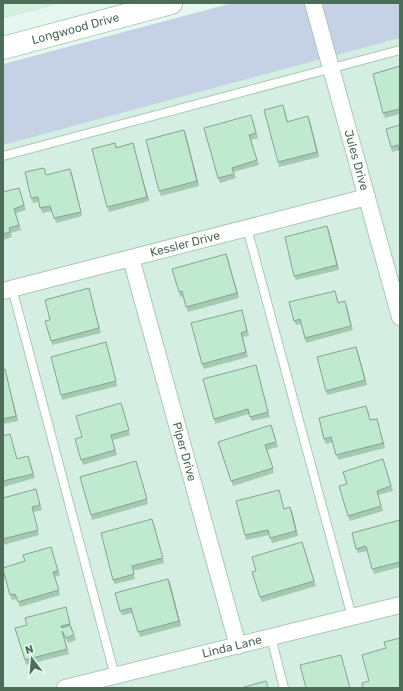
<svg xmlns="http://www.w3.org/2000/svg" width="403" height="691" font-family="Rubik,sans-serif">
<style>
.residential{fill:#d4efe2}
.green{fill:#c5d1e4}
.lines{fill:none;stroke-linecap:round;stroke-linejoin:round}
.lane-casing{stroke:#acc7b8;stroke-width:10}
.street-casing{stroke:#acc7b8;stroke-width:18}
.secondary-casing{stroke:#a8c7b6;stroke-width:24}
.lane{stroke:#fff;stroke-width:8}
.street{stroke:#fff;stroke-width:16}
.secondary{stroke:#fff;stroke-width:22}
.wall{fill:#a5c9b3}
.shaded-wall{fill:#86a492}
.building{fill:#c0ead0;stroke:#86a492}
.labels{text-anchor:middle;stroke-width:3.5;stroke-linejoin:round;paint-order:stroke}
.street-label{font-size:12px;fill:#4d6d58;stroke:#e9fcf5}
</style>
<rect width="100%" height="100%" fill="#e4f8f0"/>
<g class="residential">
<polygon points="3,3 63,3 3,19"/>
<polygon points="400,38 400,688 3,688 3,145"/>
</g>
<polygon class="green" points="233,3 400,3 400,38 3,145 3,64"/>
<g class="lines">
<defs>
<g id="lane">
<polyline points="3,156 400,50"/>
<polyline points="247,228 352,617"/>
<polyline points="12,288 115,676"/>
<polyline points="271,637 284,688"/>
</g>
<g id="street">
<path id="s1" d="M313 3 400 317"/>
<path id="s2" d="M131 258 238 646"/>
<path id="s3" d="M3 291 367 197"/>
<path id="s4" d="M65 688 400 605"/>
</g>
<g id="secondary">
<path id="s5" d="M3 48 171 3"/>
</g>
</defs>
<use href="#lane" class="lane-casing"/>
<use href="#street" class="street-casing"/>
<use href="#secondary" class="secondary-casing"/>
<use href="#lane" class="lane"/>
<use href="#street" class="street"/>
<use href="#secondary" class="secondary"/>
</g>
<g class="wall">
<polygon points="400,66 400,114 385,118 383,113"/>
<polygon points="285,110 288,122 308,116 319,157 279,167 278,162"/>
<polygon points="253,120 258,138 251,140 259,165 234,172 236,178 220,183 218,178"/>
<polygon points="400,125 399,150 392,152 391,147"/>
<polygon points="184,130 199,186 161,196 159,191"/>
<polygon points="115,143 117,148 134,148 149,201 109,212 107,207"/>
<polygon points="72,174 82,216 56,223 52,211 42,213 39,202 33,203 31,198 47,175"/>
<polygon points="19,188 26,210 16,213 21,230 11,233 12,237 3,240 3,192"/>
<polygon points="329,231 339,270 296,280 294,276"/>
<polygon points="226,254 239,298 188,312 183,296 180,297 179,292"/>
<polygon points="89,288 101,333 52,345 51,341 50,320"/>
<polygon points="335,291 339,303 347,306 353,330 306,343 301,324 296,325 294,321"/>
<polygon points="242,310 249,336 243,337 248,357 204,369 202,364"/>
<polygon points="106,342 117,386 62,400 61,395"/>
<polygon points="356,347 367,385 327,395 326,391"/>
<polygon points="3,370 6,374 18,421 3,424"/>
<polygon points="257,370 270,417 252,421 249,414 215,424 214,419"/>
<polygon points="122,408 130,435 113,440 117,455 83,465 81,460 82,437"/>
<polygon points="368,410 370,420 378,423 385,448 338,460 333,442 326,444 324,439"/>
<polygon points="271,425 278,447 267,450 274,473 233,486 218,442"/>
<polygon points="10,434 17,459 30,461 35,478 3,487 3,436"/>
<polygon points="383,459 393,491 378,495 383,511 350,521 348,516 347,484"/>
<polygon points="136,461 148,504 92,520 91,515"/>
<polygon points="36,489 42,510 33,512 39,535 3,545 3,498"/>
<polygon points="280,495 284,509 292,512 298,536 272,543 269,535 246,540 245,535"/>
<polygon points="400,520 400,567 374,574 367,551 358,553 356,549"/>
<polygon points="154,524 164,563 133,571 135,579 115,584 113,580"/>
<polygon points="302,542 316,586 262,602 260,597 256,571"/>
<polygon points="51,547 60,575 55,577 60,595 20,607 17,599 12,600 10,595 25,561"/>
<polygon points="168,579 181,626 140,637 133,613 122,615 120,611"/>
<polygon points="67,612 72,629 76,640 68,643 64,635 69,654 26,665 25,660 27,625"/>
</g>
<g class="shaded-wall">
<polygon points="308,116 310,121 319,157 317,152"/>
<polygon points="184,130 186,135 199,186 197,181"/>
<polygon points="133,143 134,148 149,201 147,197"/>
<polygon points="70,169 72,174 82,216 81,212"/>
<polygon points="327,226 329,231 339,270 337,265"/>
<polygon points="226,254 228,259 239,298 237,293"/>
<polygon points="106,342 107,347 117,386 116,381"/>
<polygon points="356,347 358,352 367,385 365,380"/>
<polygon points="5,369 6,374 18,421 16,416"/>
<polygon points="377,419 378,423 385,448 383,443"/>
<polygon points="290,507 292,512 298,536 296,531"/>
<polygon points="168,579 170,583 181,626 179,621"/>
</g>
<g class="building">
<polygon points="400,66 400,109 383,113 373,74"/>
<polygon points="283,105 287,122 308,116 317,152 278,162 264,110"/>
<polygon points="251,115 256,133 249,135 257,160 232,168 234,174 218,178 204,128"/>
<polygon points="400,125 400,154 398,145 391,147 386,129"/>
<polygon points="184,130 197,181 159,191 146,140"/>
<polygon points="115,143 116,148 133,143 147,197 107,207 92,149"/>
<polygon points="44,168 46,175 70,169 81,212 54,218 50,206 40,208 38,197 31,198 25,172"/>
<polygon points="19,188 24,205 14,209 19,225 9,228 10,232 3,234 3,192"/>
<polygon points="327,226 337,265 294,276 285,237"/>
<polygon points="226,254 237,293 186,307 182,291 179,292 172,269"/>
<polygon points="89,288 99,328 51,341 45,321 50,320 45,300"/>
<polygon points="335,291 338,303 345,301 351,326 305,338 300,319 294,321 289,302"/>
<polygon points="242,310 247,331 241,333 246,352 202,364 191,323"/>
<polygon points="106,342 116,381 61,395 51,357"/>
<polygon points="356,347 365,380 326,391 317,357"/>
<polygon points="256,365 268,412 250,417 248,409 214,419 203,379"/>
<polygon points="5,369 16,416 3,419 3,370"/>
<polygon points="121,403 129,430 111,435 115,450 81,460 75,439 82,437 76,416"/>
<polygon points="366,406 370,420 377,419 383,443 336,455 331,437 324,439 319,418"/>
<polygon points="271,425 276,442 265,445 273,468 231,481 218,442"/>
<polygon points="10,434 17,459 28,456 33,474 3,481 3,436"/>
<polygon points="383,459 391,486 377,491 381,506 348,516 339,486 347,484 343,472"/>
<polygon points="136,461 147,499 91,515 80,477"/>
<polygon points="36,489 40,505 32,507 38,530 3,539 3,498"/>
<polygon points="279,490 284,509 290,507 296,531 270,538 268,530 245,535 236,501"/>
<polygon points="152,519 163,558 132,566 134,574 113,580 101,533"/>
<polygon points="400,520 400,562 372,569 366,546 356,549 352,533"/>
<polygon points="302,542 314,581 260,597 252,572 256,571 252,557"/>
<polygon points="51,547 58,571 53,572 59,590 18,602 15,594 10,595 3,570 3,568 25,561 23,555"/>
<polygon points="168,579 179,621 138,632 131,608 120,611 115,593"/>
<polygon points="66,607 70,624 61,626 62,628 70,625 74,635 66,638 62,631 67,649 25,660 15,628 27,625 25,618"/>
<polygon points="400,638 400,688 363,688 362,683 369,681 362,655 386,648 384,642"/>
<polygon points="341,655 350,688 306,688 300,665"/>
<polygon points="266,681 268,688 241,688"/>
</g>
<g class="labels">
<g class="street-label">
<text dy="4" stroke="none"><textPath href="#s5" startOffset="75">Longwood Drive</textPath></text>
<text dy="4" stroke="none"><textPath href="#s1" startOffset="163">Jules Drive</textPath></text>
<text dy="4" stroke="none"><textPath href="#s3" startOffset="188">Kessler Drive</textPath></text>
<text dy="4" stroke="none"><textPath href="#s2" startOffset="201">Piper Drive</textPath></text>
<text dy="4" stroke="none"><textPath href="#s4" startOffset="172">Linda Lane</textPath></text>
</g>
</g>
<rect width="403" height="691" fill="none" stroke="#4d6d58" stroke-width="8"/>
<g transform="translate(32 659) rotate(344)" stroke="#e9fcf5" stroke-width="3" paint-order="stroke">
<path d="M0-3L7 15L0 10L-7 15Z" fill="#4d6d58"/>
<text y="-6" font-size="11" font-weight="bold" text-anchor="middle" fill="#4d6d58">N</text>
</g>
</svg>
